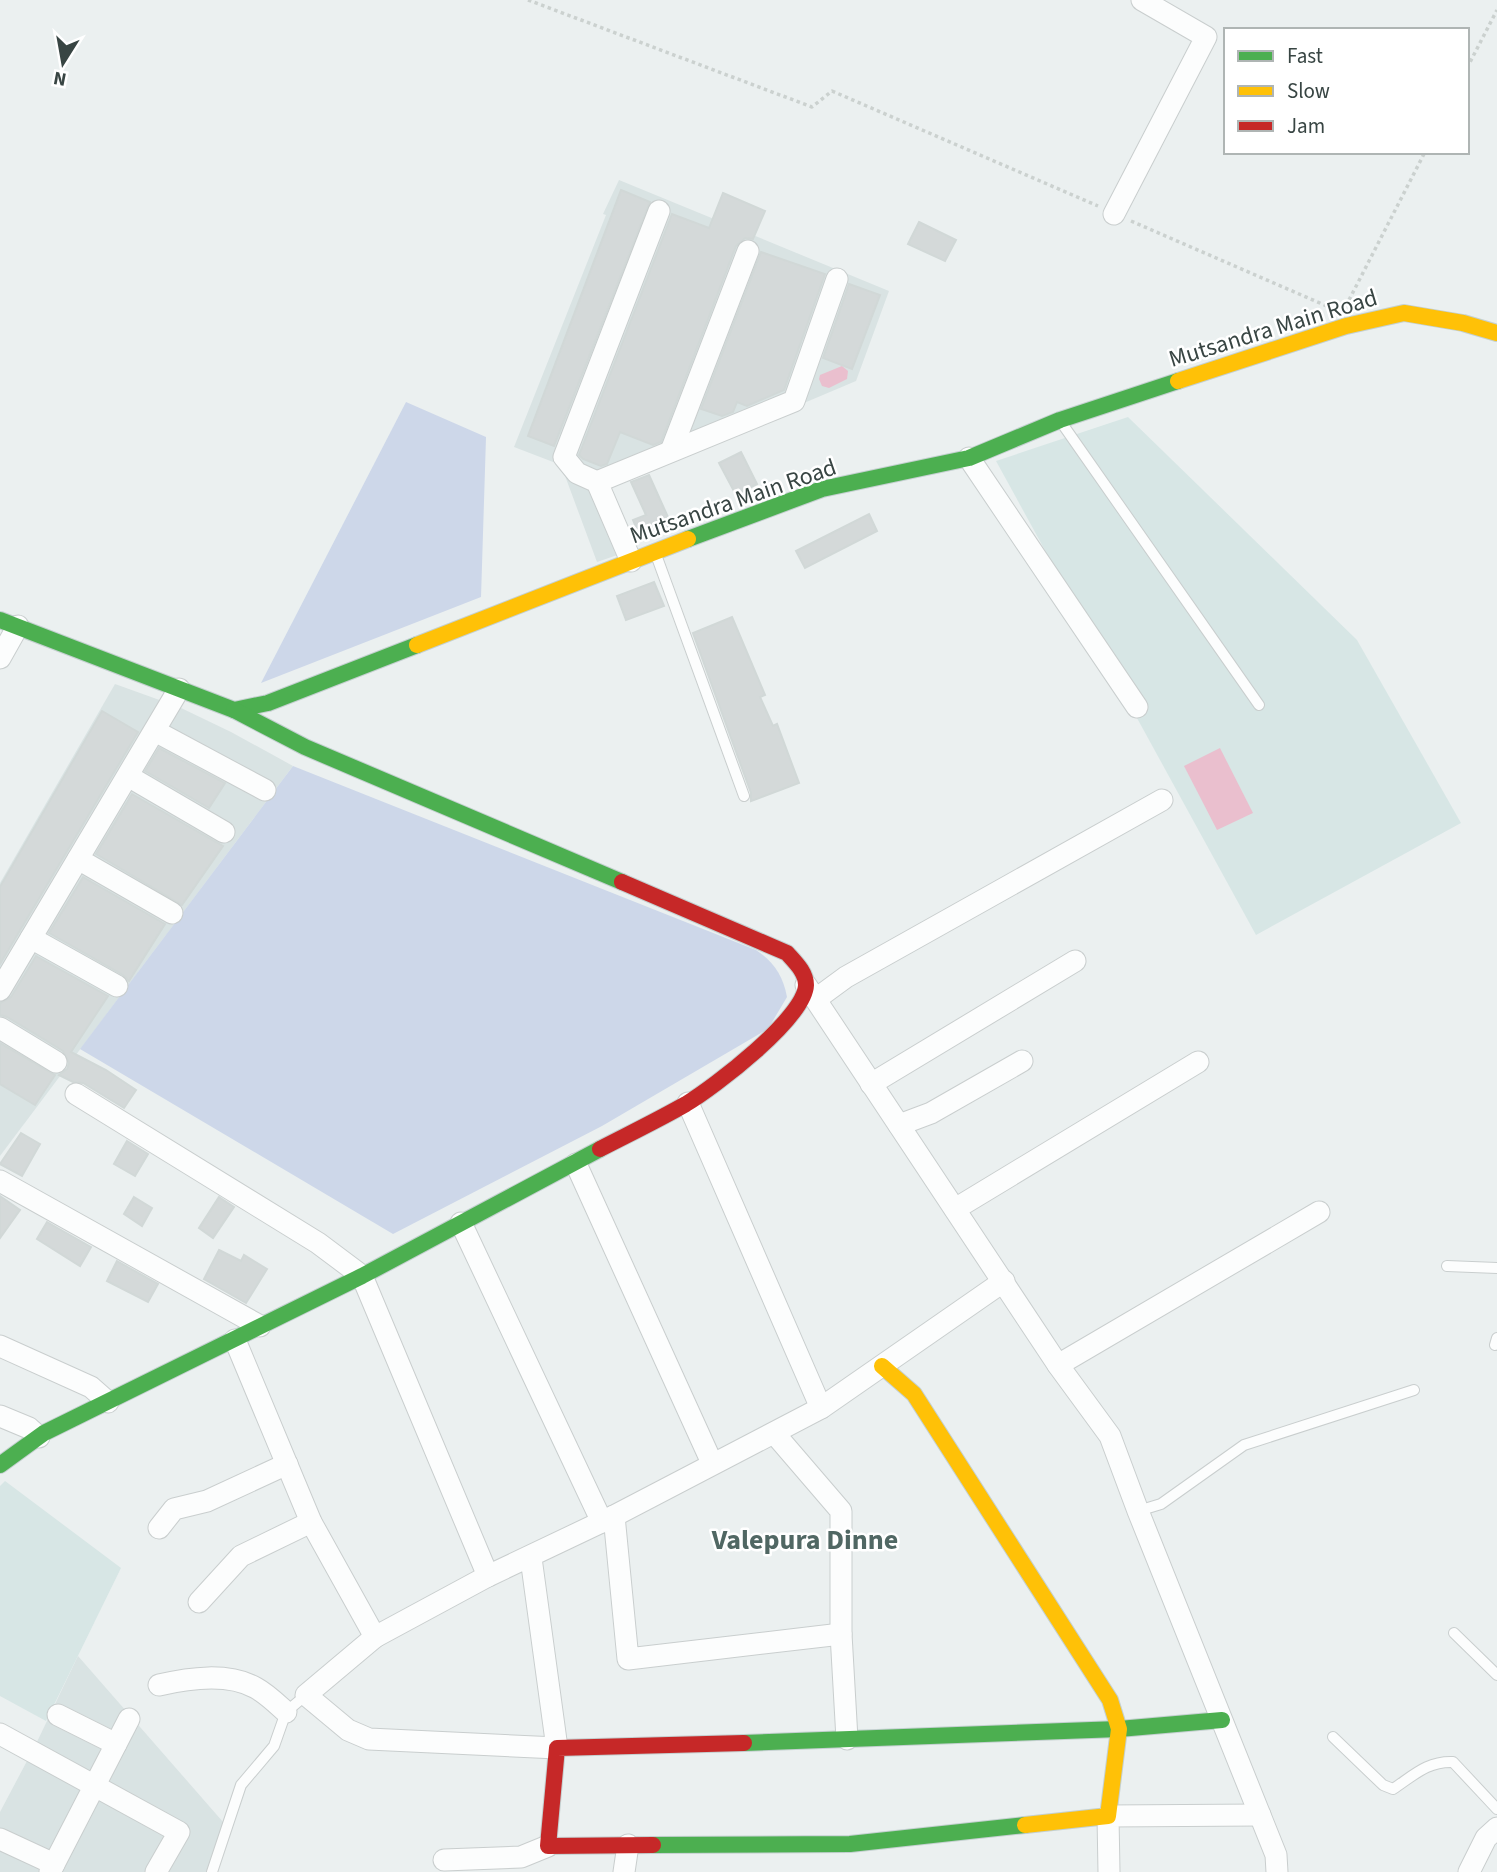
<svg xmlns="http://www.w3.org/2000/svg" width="1497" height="1872" font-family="'Source Sans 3',sans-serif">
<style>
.residential{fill:#d9e3e3}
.education{fill:#d7e6e5}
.green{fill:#cdd7e9}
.water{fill:#eabfce}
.building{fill:#d4d9d9;stroke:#d1d8d7;stroke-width:2}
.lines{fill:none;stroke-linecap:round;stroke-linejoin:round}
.lane-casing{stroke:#c9cece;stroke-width:12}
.street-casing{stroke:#c9cece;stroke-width:23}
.fast-casing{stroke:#c4d0d0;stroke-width:18}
.slow-casing{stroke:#c4d0d0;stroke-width:18}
.jam-casing{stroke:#c4d0d0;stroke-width:18}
.path{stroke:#cbd1cf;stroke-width:3.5;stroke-dasharray:3.5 3.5;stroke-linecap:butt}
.lane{stroke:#fcfdfd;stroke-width:10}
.street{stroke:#fcfdfd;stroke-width:21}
.fast{stroke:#4caf50;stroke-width:16}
.slow{stroke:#ffc107;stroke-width:16}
.jam{stroke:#c62828;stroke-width:16}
.labels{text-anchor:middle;stroke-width:5;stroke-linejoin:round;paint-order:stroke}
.street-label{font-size:24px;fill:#384543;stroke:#fff}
.quarter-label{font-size:28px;font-weight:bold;fill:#506763;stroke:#fff}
</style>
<rect width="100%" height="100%" fill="#ebf0f0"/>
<g class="residential">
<polygon points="619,180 889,291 856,381 607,486 632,550 597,562 561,465 514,447 606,215 603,214"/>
<polygon points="115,684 179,707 231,732 293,766 0,1156 0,883"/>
<polygon points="78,1656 223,1822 206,1872 0,1872 0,1812 36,1744"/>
</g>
<g class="education">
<polygon points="1128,417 1357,640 1461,823 1256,935 996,461"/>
<polygon points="5,1481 121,1568 46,1721 0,1696 0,1486"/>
</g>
<g class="green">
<polygon points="406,402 486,437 481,597 261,683"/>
<path d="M293 766 756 950C774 962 783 976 787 997L768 1029 602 1126 393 1234 80 1049Z"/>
</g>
<g class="water">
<polygon points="842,366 848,371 847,379 829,388 822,386 819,379 820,375"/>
<polygon points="1220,748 1253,813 1217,830 1184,766"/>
</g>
<g class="building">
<polygon points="621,190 650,202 554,446 528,436"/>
<polygon points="723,193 765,211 753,239 745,238 736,246 661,442 653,445 620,432 607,464 601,466 583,459 579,455 672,214 709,228"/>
<polygon points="919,222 956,240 945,261 908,244"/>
<polygon points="761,252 825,274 784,390 747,406 737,402 733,412 722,416 701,409"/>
<polygon points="849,284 880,295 852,369 823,358"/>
<polygon points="741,452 757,484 736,495 719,463"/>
<polygon points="649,475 672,526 641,538 633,520 646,515 631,482"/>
<polygon points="869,514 877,531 805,568 796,551"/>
<polygon points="654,582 664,606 626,620 617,596"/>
<polygon points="732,617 765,695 760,697 773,726 777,724 799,783 751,801 751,793 693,633"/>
<polygon points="102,711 138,732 0,964 0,887"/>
<polygon points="159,748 225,783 209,808 145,771"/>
<polygon points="132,794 223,846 182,905 96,854"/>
<polygon points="83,877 165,924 129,981 123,975 49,933"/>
<polygon points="36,956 108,996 71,1052 106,1070 136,1090 124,1108 83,1083 73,1082 59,1075 67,1069 69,1063 63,1051 7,1017 0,1015 0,1003 11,997"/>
<polygon points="0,1043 55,1075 35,1105 0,1084"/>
<polygon points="21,1133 40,1144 22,1176 0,1164"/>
<polygon points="127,1141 148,1154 135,1176 114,1164"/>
<polygon points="0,1196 20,1210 0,1238"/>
<polygon points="134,1197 152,1208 142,1226 124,1214"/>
<polygon points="219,1197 234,1207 213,1238 199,1228"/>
<polygon points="47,1222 91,1247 80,1266 37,1239"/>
<polygon points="219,1250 241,1261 244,1255 267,1269 246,1303 204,1279"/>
<polygon points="117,1261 158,1284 148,1302 107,1281"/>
</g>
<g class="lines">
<defs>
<g id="lane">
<polyline points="1061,422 1259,705"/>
<polyline points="655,552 744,796"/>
<polyline points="1447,1266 1497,1268"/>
<polyline points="1495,1345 1497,1338"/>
<polyline points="1138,1511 1161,1504 1244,1445 1414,1390"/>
<polyline points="1454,1633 1497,1675"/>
<path d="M1333 1737 1383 1785 1393 1789C1413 1776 1427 1761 1453 1762L1497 1809"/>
<polyline points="212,1872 241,1785 274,1746 286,1712 306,1695"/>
</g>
<g id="street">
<polyline points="1114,214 1206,37 1142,0"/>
<polyline points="671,451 748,251"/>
<polyline points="969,458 1137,707"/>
<polyline points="597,482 794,401 837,279"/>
<polyline points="631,561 597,482 577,473 564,457 659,211"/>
<polyline points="0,658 18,626"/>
<polyline points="155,731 265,790"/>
<polyline points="128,776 224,832"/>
<polyline points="78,859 172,913"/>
<polyline points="31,938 117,986"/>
<polyline points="806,985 1058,1365 1110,1436 1138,1511 1276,1855 1277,1872"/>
<polyline points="0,990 179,689"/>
<polyline points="816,999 846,977 1162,800"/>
<polyline points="0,1028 56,1062"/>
<polyline points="871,1084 1075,961"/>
<polyline points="76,1094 318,1243 362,1276 488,1576"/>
<polyline points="688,1103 821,1408"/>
<polyline points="899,1125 931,1113 1022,1061"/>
<polyline points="576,1164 712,1463"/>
<polyline points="0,1181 260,1326"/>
<polyline points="955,1209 1198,1062"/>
<polyline points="461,1223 602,1522"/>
<polyline points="235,1340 311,1522 375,1637"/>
<polyline points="0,1346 91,1387 108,1402"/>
<polyline points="1058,1365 1319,1212"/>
<polyline points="0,1416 29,1428 39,1437"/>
<polyline points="774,1433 841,1511 841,1634 847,1739"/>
<polyline points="614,1516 628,1659 841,1634"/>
<polyline points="159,1528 174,1509 207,1501 287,1464"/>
<polyline points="531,1558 557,1748 369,1739 348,1730 306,1695 375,1637 488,1576 614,1516 821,1408 1004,1281"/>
<polyline points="199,1602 241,1556 311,1522"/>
<path d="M159 1685C189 1678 228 1672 256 1688 267 1694 277 1704 286 1712"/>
<polyline points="58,1715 116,1744"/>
<polyline points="0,1734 179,1832 156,1872"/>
<polyline points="0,1839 54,1864"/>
<polyline points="444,1860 521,1857 548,1846"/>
<polyline points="50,1872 129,1719"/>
<polyline points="624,1872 628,1845"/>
<polyline points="1109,1872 1108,1816 1260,1815"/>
<polyline points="1469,1872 1486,1838 1497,1828"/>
</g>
<g id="fast">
<polyline points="688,539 822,489 969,458 1060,420 1178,381"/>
<polyline points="0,620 234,710 268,703 417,645"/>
<polyline points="234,710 305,747 622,882"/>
<polyline points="0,1465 44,1433 362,1276 600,1149"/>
<polyline points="744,1743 1119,1729 1222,1720"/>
<polyline points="653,1845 850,1844 1025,1825"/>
</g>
<g id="slow">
<polyline points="1178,381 1346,326 1404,313 1463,323 1497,333"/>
<polyline points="417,645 688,539"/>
<polyline points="882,1366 914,1394 1110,1700 1119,1729 1108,1816 1025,1825"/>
</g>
<g id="jam">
<path d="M600 1149C629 1134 658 1120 686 1104 714 1087 805 1018 806 985 806 972 795 962 787 953L622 882"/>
<polyline points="653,1845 548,1846 557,1748 744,1743"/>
</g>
</defs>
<use href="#lane" class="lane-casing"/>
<use href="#street" class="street-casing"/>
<use href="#fast" class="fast-casing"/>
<use href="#slow" class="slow-casing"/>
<use href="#jam" class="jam-casing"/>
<g class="path">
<polyline points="528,0 812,107 832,91 1098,206"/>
<polyline points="1467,68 1497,10"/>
<polyline points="1131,221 1329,307"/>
<polyline points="1349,300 1425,152"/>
</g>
<use href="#lane" class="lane"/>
<use href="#street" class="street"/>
<use href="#fast" class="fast"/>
<use href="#slow" class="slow"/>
<use href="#jam" class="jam"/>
</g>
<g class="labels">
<g class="street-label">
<text transform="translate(1273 328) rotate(-17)" y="8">Mutsandra Main Road</text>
<text transform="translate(733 501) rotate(-19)" y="8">Mutsandra Main Road</text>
</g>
<g class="quarter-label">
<text x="805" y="1549">Valepura Dinne</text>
</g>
</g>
<rect x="1224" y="28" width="245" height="126" fill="#ffffff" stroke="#afb5b4" stroke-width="2"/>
<rect x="1238" y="51" width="35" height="10" fill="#4caf50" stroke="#afb5b4" stroke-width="2"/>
<text x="1287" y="63" font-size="21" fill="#384543">Fast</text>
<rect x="1238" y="86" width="35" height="10" fill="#ffc107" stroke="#afb5b4" stroke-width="2"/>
<text x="1287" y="98" font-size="21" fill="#384543">Slow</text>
<rect x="1238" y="121" width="35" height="10" fill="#c62828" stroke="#afb5b4" stroke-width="2"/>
<text x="1287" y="133" font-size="21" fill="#384543">Jam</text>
<g transform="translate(63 63) rotate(191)" stroke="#ffffff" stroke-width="5" paint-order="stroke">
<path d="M0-5L12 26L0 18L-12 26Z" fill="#384543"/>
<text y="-10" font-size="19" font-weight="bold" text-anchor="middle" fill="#384543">N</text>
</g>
</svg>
